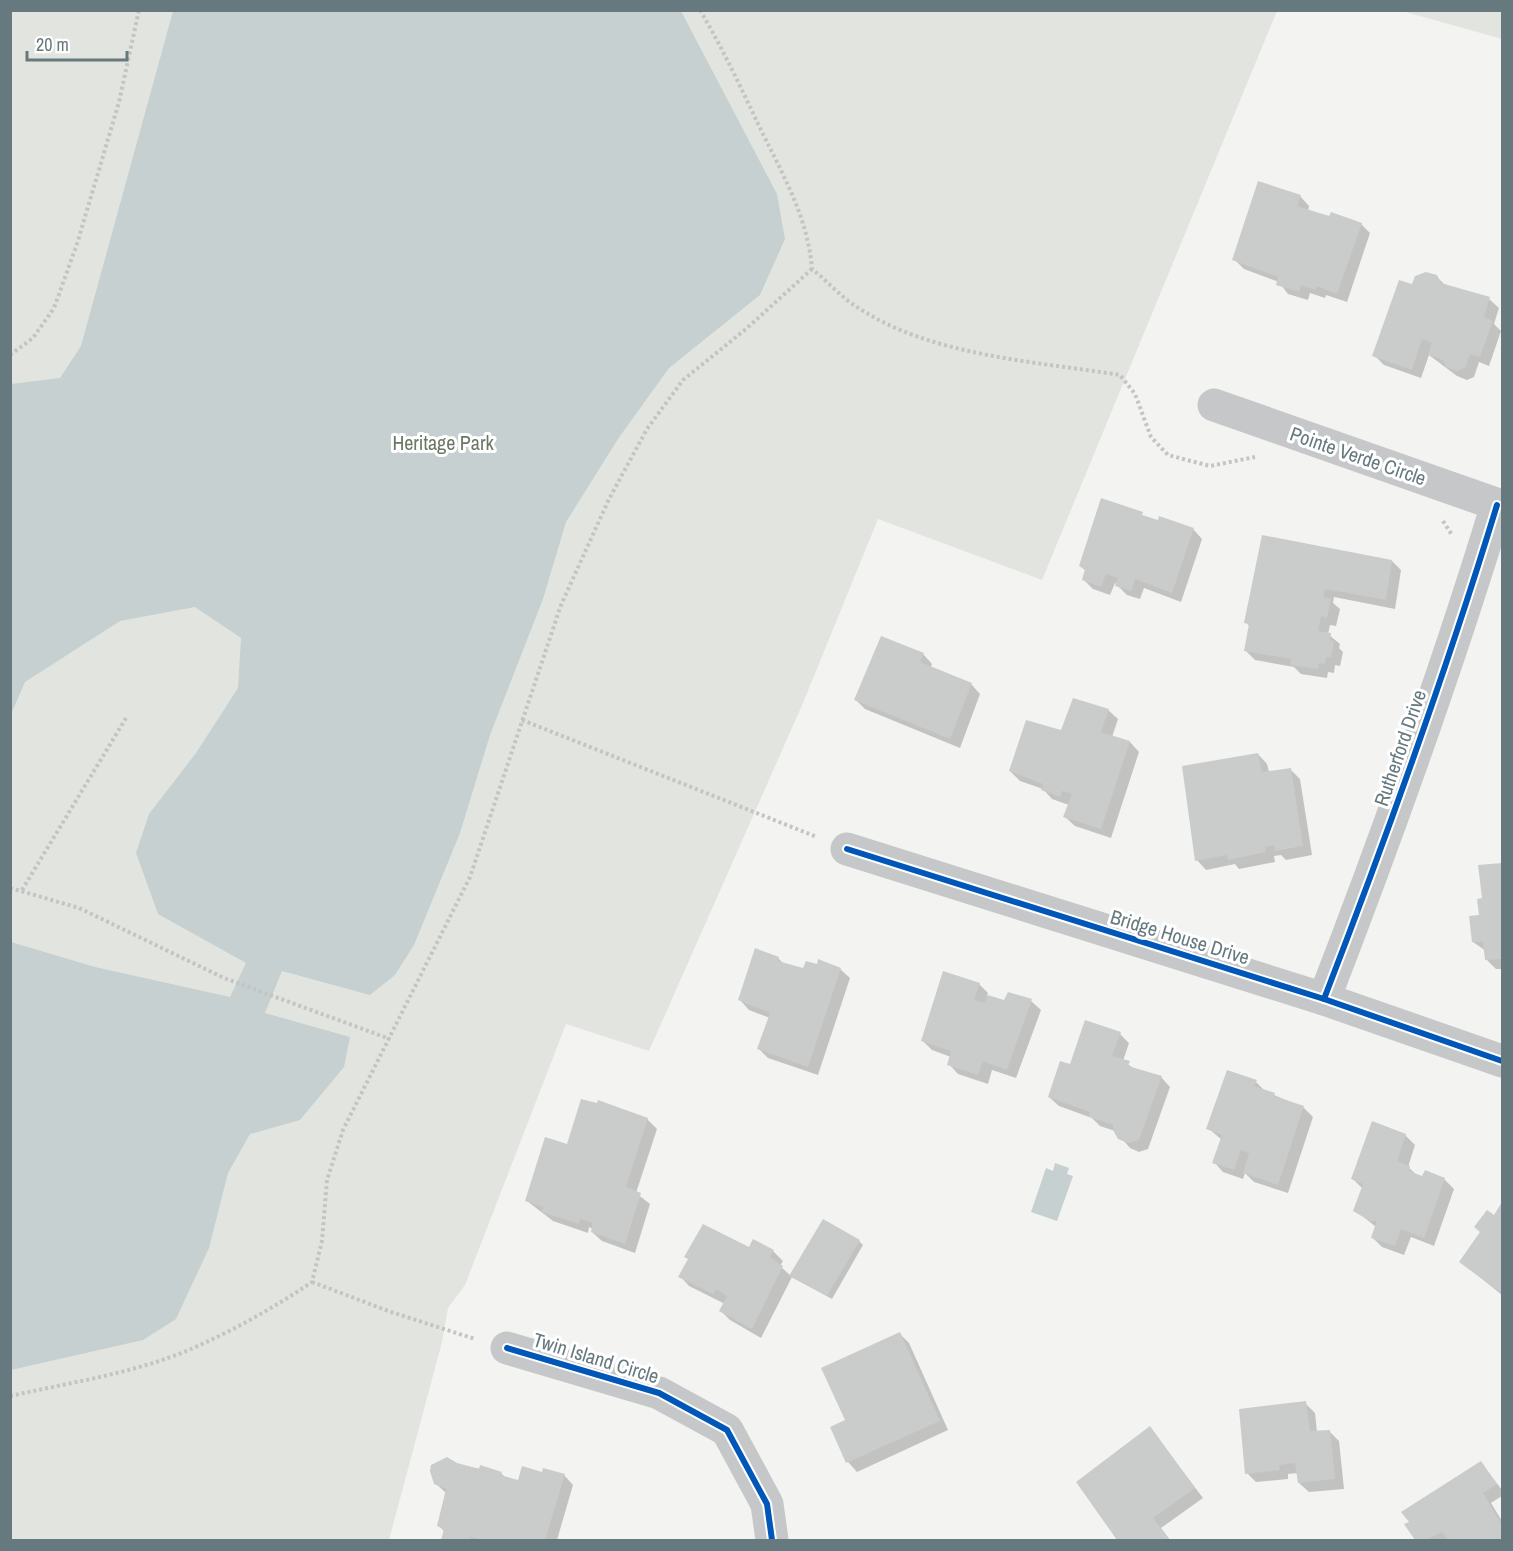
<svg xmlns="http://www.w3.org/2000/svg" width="1513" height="1551" font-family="'Archivo Narrow',sans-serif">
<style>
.green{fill:#e2e5df}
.water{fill:#c6d0d0}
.shadow{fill:#0003}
.building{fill:#cacbcb}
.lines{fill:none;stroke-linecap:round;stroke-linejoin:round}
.path{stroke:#c3c4c5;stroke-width:4;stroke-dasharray:3 3;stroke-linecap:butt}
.minor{stroke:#c5c7c8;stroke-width:33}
.cycleway-casing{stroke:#fff;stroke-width:10}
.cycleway{stroke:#0057b8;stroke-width:6}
.labels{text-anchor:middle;stroke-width:6;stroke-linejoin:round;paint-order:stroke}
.park-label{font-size:20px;fill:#6b7764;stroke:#fff}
.street-label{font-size:20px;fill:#66797f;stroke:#fff}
</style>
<rect width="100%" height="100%" fill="#f3f3f2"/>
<g class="green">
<polygon points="11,11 1277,11 1042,580 878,519 803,703 649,1051 566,1024 465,1285 448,1308 442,1342 389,1540 11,1540"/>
<polygon points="1402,11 1502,11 1502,39"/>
</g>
<g class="water">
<polygon points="173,11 681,11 777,194 785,239 760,295 669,368 618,439 566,522 543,599 490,735 460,833 414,945 395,975 370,995 282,971 265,1013 350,1037 344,1067 300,1120 250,1134 228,1173 209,1248 176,1319 143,1340 11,1370 11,942 95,967 230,997 246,963 158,914 136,853 149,814 196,753 238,688 241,638 195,607 120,621 25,682 11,714 11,384 60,378 81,346"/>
<polygon points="1055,1163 1069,1168 1067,1174 1073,1176 1057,1221 1031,1212 1046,1168 1053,1171"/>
</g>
<g class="shadow">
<polygon points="1300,196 1309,206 1308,211 1361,224 1370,233 1347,302 1326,295 1325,298 1310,293 1308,300 1288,294 1279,282 1244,269 1234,259"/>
<polygon points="1436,276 1445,285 1489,299 1499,308 1494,324 1501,331 1489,366 1479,362 1474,377 1467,380 1457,376 1429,355 1421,378 1384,365 1374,355 1413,286"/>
<polygon points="1193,529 1202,539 1181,602 1144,588 1140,599 1127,595 1115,583 1110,595 1093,589 1084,580 1086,571 1080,566"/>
<polygon points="1392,561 1401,570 1395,609 1334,597 1333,603 1340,609 1336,626 1330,625 1328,634 1340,644 1339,648 1343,652 1340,666 1335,665 1334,673 1328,672 1327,678 1301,674 1294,667 1255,660 1246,651 1250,627 1246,622"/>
<polygon points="923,654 932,664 931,667 971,684 980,694 960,748 865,709 856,700"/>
<polygon points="1108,710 1118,719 1112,737 1130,742 1139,752 1111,838 1075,826 1065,817 1069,805 1052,799 1043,789 1020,781 1010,771 1062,732"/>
<polygon points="1258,754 1267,764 1269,772 1290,769 1300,779 1312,855 1286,860 1281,855 1274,856 1275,862 1239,869 1235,864 1206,870 1197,860"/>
<polygon points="1502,864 1502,969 1496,969 1487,960 1486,951 1473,942 1483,900 1480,866"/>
<polygon points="778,958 784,964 804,970 840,969 850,978 818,1075 768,1058 759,1049 770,1018 749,1010 740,1000"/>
<polygon points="979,984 988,993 987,996 1005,1002 1031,1001 1041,1010 1016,1078 992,1070 988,1084 958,1074 949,1064 951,1057 932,1050 923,1041"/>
<polygon points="1120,1034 1129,1043 1123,1061 1136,1070 1161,1077 1170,1087 1148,1149 1139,1152 1130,1148 1115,1131 1100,1126 1092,1118 1059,1106 1049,1097 1071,1066"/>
<polygon points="1256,1082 1265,1091 1304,1108 1313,1117 1288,1193 1254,1182 1245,1173 1243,1179 1223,1172 1214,1162 1222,1140 1208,1128"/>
<polygon points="647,1119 657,1129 636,1193 650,1204 635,1253 602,1241 592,1232 593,1229 589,1227 588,1233 553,1221 527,1201 568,1146"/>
<polygon points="1405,1135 1415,1145 1408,1167 1419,1177 1444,1179 1454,1189 1434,1246 1411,1237 1404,1255 1382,1247 1372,1237 1376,1227 1355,1210 1363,1189 1353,1179"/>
<polygon points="1502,1205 1502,1295 1461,1262"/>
<polygon points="754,1241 773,1251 783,1261 780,1266 791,1276 859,1241 863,1245 832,1299 792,1277 761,1338 730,1320 721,1311 725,1304 689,1286 680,1276 749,1249"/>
<polygon points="900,1334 909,1343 948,1430 857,1472 848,1462 847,1421"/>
<polygon points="1305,1403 1315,1413 1317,1432 1329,1431 1339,1441 1344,1489 1309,1492 1299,1483 1298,1473 1288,1474 1288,1479 1256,1482 1247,1473"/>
<polygon points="1150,1428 1203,1498 1161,1528 1170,1540 1119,1540 1078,1482"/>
<polygon points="1481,1463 1502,1490 1502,1496 1491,1503 1502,1521 1502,1540 1417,1540 1407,1525"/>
<polygon points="456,1464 501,1473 506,1478 519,1482 544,1474 564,1475 573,1485 557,1540 442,1540 445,1532 439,1526 446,1493 435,1483"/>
</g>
<g class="building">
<polygon points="1258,181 1301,195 1297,206 1329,216 1331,212 1362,223 1337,294 1317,286 1316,290 1301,285 1299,292 1276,285 1278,277 1232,260"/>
<polygon points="1426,272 1437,275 1441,283 1490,297 1484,317 1493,321 1480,357 1470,354 1465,368 1456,371 1446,367 1443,360 1428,355 1432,343 1422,339 1412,370 1372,356 1399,280 1412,284 1415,276"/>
<polygon points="1101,498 1143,512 1142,515 1158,520 1159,516 1194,528 1172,593 1135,579 1131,591 1115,586 1118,578 1106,574 1101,587 1082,580 1085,569 1079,566"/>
<polygon points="1262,535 1392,560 1386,600 1325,589 1323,597 1331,599 1327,618 1321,616 1318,631 1331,633 1330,640 1334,641 1331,658 1326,657 1325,664 1319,663 1318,669 1290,665 1291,659 1244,651 1249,624 1244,623"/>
<polygon points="881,636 924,653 920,662 972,683 950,739 854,700"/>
<polygon points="1073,698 1109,709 1101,732 1130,741 1101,829 1063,817 1072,794 1062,791 1060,797 1041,790 1043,784 1009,771 1026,720 1061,730"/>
<polygon points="1258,753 1262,772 1291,768 1303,846 1275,851 1274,845 1265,847 1266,852 1228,860 1227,855 1195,861 1182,766"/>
<polygon points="1502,863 1502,959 1485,960 1483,942 1472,942 1469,916 1479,915 1477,899 1482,898 1478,865"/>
<polygon points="755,948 779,957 778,961 803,968 806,961 817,964 818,959 841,968 808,1067 757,1049 770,1013 738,1000"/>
<polygon points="943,971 980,983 974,1000 985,1003 988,995 1004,1000 1008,992 1032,999 1007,1070 983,1061 978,1075 947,1065 951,1051 921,1041"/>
<polygon points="1085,1020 1121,1032 1112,1056 1130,1061 1128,1066 1162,1076 1139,1140 1128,1143 1118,1139 1113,1130 1113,1125 1089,1117 1090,1112 1048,1097 1060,1061 1070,1064"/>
<polygon points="1227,1070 1257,1080 1254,1086 1275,1093 1274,1096 1304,1106 1278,1185 1243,1173 1249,1153 1241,1150 1234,1170 1212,1163 1222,1135 1206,1129"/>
<polygon points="581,1099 597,1103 598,1100 648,1118 626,1187 641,1193 625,1244 591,1232 593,1223 580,1219 579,1224 542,1212 543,1207 525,1201 545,1137 567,1144"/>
<polygon points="1372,1121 1406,1134 1397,1161 1410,1166 1409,1171 1422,1176 1425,1170 1445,1178 1424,1238 1401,1229 1395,1246 1371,1238 1377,1220 1372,1222 1353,1211 1363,1184 1351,1179"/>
<polygon points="1502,1202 1502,1289 1500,1292 1459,1262 1480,1232 1474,1227 1487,1210 1494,1215"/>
<polygon points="823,1219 860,1240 827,1296 789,1276"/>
<polygon points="703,1224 749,1247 753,1239 774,1250 770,1257 783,1266 752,1329 719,1311 727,1296 716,1289 713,1294 678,1277 688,1259 684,1257"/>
<polygon points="900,1332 940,1421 846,1463 830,1427 845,1420 821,1368"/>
<polygon points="1306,1401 1310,1431 1330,1430 1335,1479 1298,1483 1295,1463 1279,1465 1280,1470 1245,1474 1239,1409"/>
<polygon points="1150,1426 1195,1488 1153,1518 1170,1540 1117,1540 1076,1482"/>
<polygon points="447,1457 457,1463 479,1469 480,1465 502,1472 500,1475 518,1480 522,1466 542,1472 543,1468 565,1474 545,1540 483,1540 471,1537 470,1540 441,1540 444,1529 437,1526 446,1489 434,1484 430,1471 431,1465"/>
<polygon points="1481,1461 1497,1484 1483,1493 1502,1525 1502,1540 1448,1540 1442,1532 1426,1540 1415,1540 1404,1524 1409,1522 1401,1512"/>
</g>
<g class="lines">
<g class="path">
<path d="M700 10C723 49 742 90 761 130 783 175 808 218 812 269 826 280 839 295 854 305 928 356 1033 361 1120 375L1135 394 1151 437 1168 455 1210 466 1255 457"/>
<polyline points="10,355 33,338 54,308 77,244 119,102 139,10"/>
<polyline points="1443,521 1452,535"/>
<polyline points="522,720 817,837"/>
<polyline points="10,888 79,908 224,978 390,1039"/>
<polyline points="22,890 126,718"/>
<polyline points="312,1282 391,1312 475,1339"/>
<path d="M10 1396C68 1383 129 1374 184 1352 229 1333 272 1309 312 1282L322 1241 327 1180 343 1130 470 877 561 605 609 499 647 429 683 380 746 329 812 269"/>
</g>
<g class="minor">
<polyline points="1214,405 1502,506"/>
<polyline points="847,849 1324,999 1502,1061"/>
<path d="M1324 999C1387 836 1446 672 1497 505"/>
<polyline points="507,1348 659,1393 727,1430 767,1504 772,1540"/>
</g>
<defs>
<g id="cycleway">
<polyline points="847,849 1324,999 1502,1061"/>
<path d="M1324 999C1387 836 1446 672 1497 505"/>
<polyline points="507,1348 659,1393 727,1430 767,1504 772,1540"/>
</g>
</defs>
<use href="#cycleway" class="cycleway-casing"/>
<use href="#cycleway" class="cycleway"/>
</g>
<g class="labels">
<g class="park-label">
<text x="443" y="450">Heritage Park</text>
</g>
<g class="street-label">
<text transform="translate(1358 456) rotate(19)" y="7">Pointe Verde Circle</text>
<text transform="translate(1400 748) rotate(-71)" y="7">Rutherford Drive</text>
<text transform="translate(1180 937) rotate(17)" y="7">Bridge House Drive</text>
<text transform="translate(596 1358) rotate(17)" y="7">Twin Island Circle</text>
</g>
</g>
<rect width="1513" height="1551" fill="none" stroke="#66797f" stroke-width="24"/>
<path d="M27 51v9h100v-9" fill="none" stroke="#66797f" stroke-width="3"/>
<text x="36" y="51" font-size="18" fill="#66797f" stroke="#ffffff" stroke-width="4.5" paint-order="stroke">20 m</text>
</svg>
